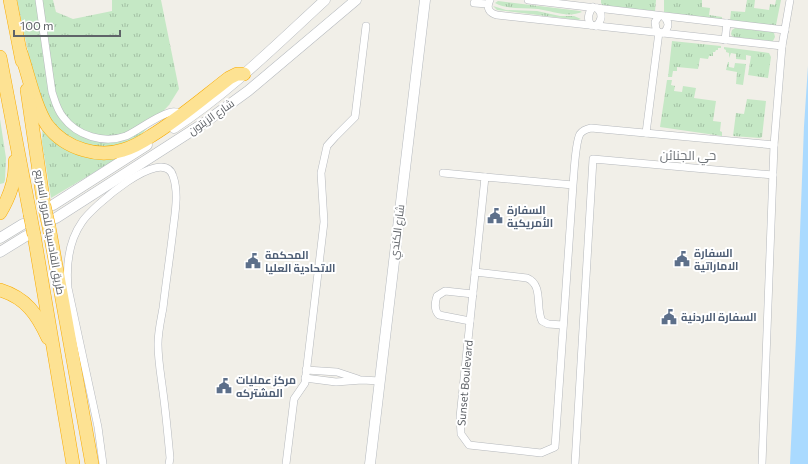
<svg xmlns="http://www.w3.org/2000/svg" width="808" height="464" font-family="Commissioner,Cairo,sans-serif">
<style>
.grass{fill:url(#grass-tufts)}
.water{fill:#aadaff}
.lines{fill:none;stroke-linecap:round;stroke-linejoin:round}
.street-casing{stroke:#b5b8bc;stroke-width:8}
.secondary-casing{stroke:#b6babf;stroke-width:11}
.highway-casing{stroke:#f9ab00;stroke-width:14}
.street{stroke:#fff;stroke-width:7}
.secondary{stroke:#fff;stroke-width:10}
.highway{stroke:#fde293;stroke-width:13}
.highway-bridge-casing{stroke:#f9ab00;stroke-width:14;stroke-linecap:butt}
.highway-bridge{stroke:#fde293;stroke-width:13}
.labels{text-anchor:middle;stroke-width:4;stroke-linejoin:round;paint-order:stroke}
.street-label{font-size:11px;fill:#5f6368;stroke:#fff}
.service-label{font-size:11px;font-weight:bold;fill:#4e5e75;stroke:#fff;text-anchor:start}
.quarter-label{font-size:13px;fill:#70757a;stroke:#fff}
</style>
<defs>
<pattern id="grass-tufts" width="24" height="20" patternUnits="userSpaceOnUse"><rect width="24" height="20" fill="#c5e8c5"/><path d="M3 7l-1-3M5 7V3M7 7l1-3M15 17l-1-3M17 17v-4M19 17l1-3" fill="none" stroke="#a3c0a4"/></pattern>
</defs>
<rect width="100%" height="100%" fill="#f1efe8"/>
<g class="grass">
<polygon points="17,0 53,0 56,12 73,19 112,11 112,0 161,0 179,89 169,105 120,157 51,198 42,142 43,114 38,99"/>
<polygon points="601,0 656,0 655,11 603,6 601,3"/>
<polygon points="664,0 702,0 702,7 710,8 709,15 722,17 722,20 664,12"/>
<polygon points="747,0 755,0 754,8 769,10 770,4 775,5 776,0 781,0 776,25 772,26 730,21 731,11 745,12"/>
<path d="M498 1 580 11 582 12C568 18 552 11 538 9 523 7 508 10 495 3Z"/>
<polygon points="493,6 506,10 537,11 560,16 574,16 581,19 578,20 497,10"/>
<polygon points="735,28 772,32 774,33 775,37 773,41 771,41 734,37 732,36 731,34 732,30"/>
<polygon points="672,41 721,46 721,48 718,48 718,50 716,50 715,52 713,52 713,56 709,56 708,59 700,58 698,69 677,67 677,71 673,71 672,77 668,77"/>
<polygon points="724,47 769,53 771,57 768,78 748,75 751,56 746,55 746,60 736,59 736,54 731,53 729,58 729,53 726,52 726,50 724,49"/>
<polygon points="728,62 729,62 729,67 734,68 735,63 746,64 743,85 736,84 737,72 726,70"/>
<polygon points="667,80 672,80 671,85 675,86 674,91 682,92 683,86 696,88 694,98 716,101 713,121 721,122 720,131 722,132 722,136 660,127"/>
<polygon points="747,99 766,101 762,137 760,138 733,136 736,113 744,114"/>
<polygon points="0,119 6,158 5,180 4,183 0,184"/>
</g>
<polygon class="water" points="808,66 808,464 790,464 796,338 804,126"/>
<g class="lines">
<defs>
<g id="street">
<path d="M39 0 52 92C55 101 57 110 63 117 77 136 104 144 126 136 139 130 159 114 172 112 176 111 180 113 184 114"/>
<path d="M490 0C486 8 489 13 497 15L782 46"/>
<polyline points="528,0 785,30"/>
<polyline points="474,3 488,4"/>
<path d="M591 25C587 19 588 13 593 7"/>
<path d="M596 26C602 20 603 14 597 8"/>
<polyline points="658,32 656,29 655,22 659,16"/>
<path d="M663 33C669 28 670 22 664 17"/>
<polyline points="725,40 727,23"/>
<polyline points="646,133 659,32"/>
<polyline points="443,173 485,177"/>
<path d="M573 185 485 177 460 417 461 434 469 445 541 453 555 447 573 185C574 175 575 143 580 134 583 130 586 129 591 128L774 145"/>
<path d="M475 272 527 278C544 285 535 308 542 321L548 324 563 325"/>
<path d="M470 321 439 315C434 310 435 302 437 296L445 291 473 294"/>
<polyline points="306,370 337,372 358,379"/>
<polyline points="305,378 336,382 362,380 380,381"/>
<path d="M103 464 98 427 68 288C66 265 68 242 82 222 91 208 163 144 173 176 179 193 175 213 173 230 170 256 166 282 163 308 161 319 158 332 158 344 158 360 161 376 163 392 166 414 168 436 170 458L169 464"/>
<polyline points="286,464 294,399 305,383 324,222 321,173 327,146 335,137 355,117 366,26"/>
<polyline points="575,464 593,159 773,175"/>
<polyline points="762,464 774,145 782,46 790,0"/>
</g>
<g id="secondary">
<path d="M174 128C229 92 276 45 325 0"/>
<polyline points="53,205 147,145"/>
<polyline points="56,218 204,123 248,91 356,0"/>
<polyline points="0,238 23,224"/>
<polyline points="0,252 26,236"/>
<polyline points="370,464 425,0"/>
</g>
<g id="highway">
<polyline points="10,0 22,61"/>
<path d="M21 53C28 74 35 107 47 125 56 137 70 146 84 150 97 154 111 154 123 150 133 147 142 142 151 136 179 119 203 98 229 78L237 74H244"/>
<polyline points="0,57 30,214"/>
<polyline points="27,90 44,205"/>
<path d="M0 213C9 198 16 179 15 161"/>
<polyline points="49,227 92,464"/>
<polyline points="34,235 73,464"/>
<path d="M0 290C26 298 37 314 48 338"/>
</g>
</defs>
<use href="#street" class="street-casing"/>
<use href="#secondary" class="secondary-casing"/>
<use href="#highway" class="highway-casing"/>
<use href="#street" class="street"/>
<use href="#secondary" class="secondary"/>
<use href="#highway" class="highway"/>
<defs>
<g id="highway-bridge">
<polyline points="44,205 49,227"/>
<polyline points="30,214 34,235"/>
</g>
</defs>
<use href="#highway-bridge" class="highway-bridge-casing"/>
<use href="#highway-bridge" class="highway-bridge"/>
</g>
<defs>
<symbol id="civic-bare" viewBox="-9 -9 18 18"><path d="M-.6-6.5H3V-4.5H.6V-3L4-1V1h2V6H-6V1h2V-1L-.6-3ZM-1.2 2.5V6h2.4V2.5Z" fill="#5c6f8a" stroke="#fff" stroke-width="2.5" paint-order="stroke"/></symbol>
</defs>
<g fill-rule="evenodd">
<use href="#civic-bare" x="484" y="205" width="22" height="22"/>
<use href="#civic-bare" x="671" y="248" width="22" height="22"/>
<use href="#civic-bare" x="242" y="250" width="22" height="22"/>
<use href="#civic-bare" x="658" y="306" width="22" height="22"/>
<use href="#civic-bare" x="213" y="375" width="22" height="22"/>
</g>
<g class="labels">
<g class="street-label">
<text transform="translate(211 117) rotate(-35)" y="4">شارع الزيتون</text>
<text transform="translate(50 232) rotate(80)" y="4">طريق القادسية للمرور السريع</text>
<text transform="translate(397 232) rotate(-83)" y="4">شارع الكندي</text>
<text transform="translate(465 383) rotate(-85)" y="4">Sunset Boulevard</text>
</g>
<g class="service-label">
<text x="507" y="214">السفارة<tspan x="507" dy="13">الأمريكية</tspan></text>
<text x="694" y="257">السفارة<tspan x="694" dy="13">الاماراتية</tspan></text>
<text x="265" y="259">المحكمة<tspan x="265" dy="13">الاتحادية العليا</tspan></text>
<text x="681" y="321">السفارة الاردنية</text>
<text x="236" y="384">مركز عمليات<tspan x="236" dy="13">المشتركه</tspan></text>
</g>
<g class="quarter-label">
<text x="688" y="160">حي الجنائن</text>
</g>
</g>
<path d="M14 30v6h106v-6" fill="none" stroke="#5f6368" stroke-width="2"/>
<text x="20" y="30" font-size="12" fill="#5f6368" stroke="#ffffff" stroke-width="3" paint-order="stroke">100 m</text>
</svg>
